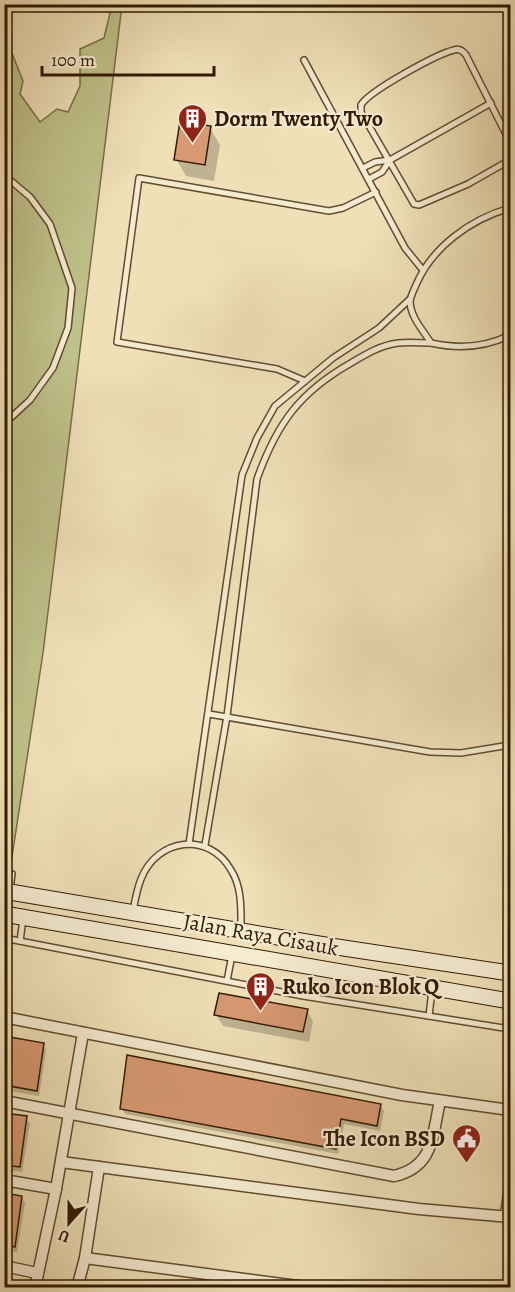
<svg xmlns="http://www.w3.org/2000/svg" width="515" height="1292" font-family="Alegreya,serif">
<style>
.green{fill:#bfc18a;stroke:#786e45;stroke-width:1.5}
.shadow{fill:#0003}
.building{fill:#d79972;stroke:#321a00;stroke-width:1.5}
.lines{fill:none;stroke-linecap:round;stroke-linejoin:round}
.lane-casing{stroke:#614c2e;stroke-width:8}
.street-casing{stroke:#614c2e;stroke-width:13}
.secondary-casing{stroke:#321a00;stroke-width:17}
.lane{stroke:#f5ebd1;stroke-width:5}
.street{stroke:#f5ebd1;stroke-width:10}
.secondary{stroke:#f5ebd1;stroke-width:15}
.labels{text-anchor:middle;stroke-width:4.5;stroke-linejoin:round;paint-order:stroke}
.poi-label{font-size:22px;font-weight:bold;fill:#321a00;stroke:#f5ebd1;text-anchor:start}
.street-label{font-size:22px;fill:#321a00;stroke:#f5ebd1}
</style>
<rect width="100%" height="100%" fill="#efe0b8"/>
<filter id="stains"><feTurbulence type="fractalNoise" baseFrequency=".00333" numOctaves="4"/><feColorMatrix values="0 0 0 0 .2 0 0 0 0 .09 0 0 0 0 .02 0 0 0 .5 -.17"/></filter>
<radialGradient id="worn" r=".72"><stop offset=".6" stop-color="#630" stop-opacity="0"/><stop offset="1" stop-color="#630" stop-opacity=".3"/></radialGradient>
<polygon class="green" points="112,5 122,5 43,653 10,870 4,869 4,33 23,81 20,94 40,122 57,109 68,112 80,86 80,49 104,38"/>
<g class="shadow">
<polygon points="210,128 220,145 214,181 186,176 176,159"/>
<polygon points="307,1010 313,1022 309,1042 223,1026 216,1015"/>
<polygon points="4,1038 43,1044 46,1050 39,1096 4,1090"/>
<polygon points="380,1105 384,1111 380,1131 344,1124 338,1154 125,1114 122,1109"/>
<polygon points="4,1115 26,1118 30,1123 22,1172 4,1170"/>
<polygon points="4,1195 21,1197 25,1203 17,1252 4,1250"/>
</g>
<g class="building">
<polygon points="180,121 211,126 205,165 174,160"/>
<polygon points="219,993 308,1009 303,1032 214,1015"/>
<polygon points="4,1036 44,1043 37,1091 4,1085"/>
<polygon points="127,1055 381,1104 377,1126 341,1119 336,1149 120,1109"/>
<polygon points="4,1113 27,1116 20,1167 4,1165"/>
<polygon points="4,1193 22,1196 15,1247 4,1246"/>
</g>
<g class="lines">
<defs>
<g id="lane">
<polyline points="304,60 405,248 422,269"/>
<path d="M510 142 466 55C463 51 459 48 454 50 437 54 369 91 361 105V112L414 204 419 205 468 184 510 160"/>
<polyline points="363,168 375,162 390,160"/>
<polyline points="4,175 30,197 50,224 72,288 68,328 53,368 30,400 4,424"/>
<polyline points="369,179 382,172 390,160 491,103"/>
<path d="M510 208C471 219 432 247 416 285 414 290 410 297 410 302 411 318 423 330 431 343 458 349 486 347 510 335"/>
<polyline points="305,381 277,369 117,342 139,178 329,211 343,208 376,192"/>
<polyline points="209,714 430,752 461,753 510,745"/>
<polyline points="189,844 242,475 257,438 275,406 333,358 379,328 409,300"/>
<path d="M205 845 227 716 257 479C277 423 300 392 351 363 366 354 381 345 398 343 409 342 420 343 431 343"/>
<path d="M133 911C135 900 137 889 141 879 157 838 209 831 231 870 242 887 241 909 241 929"/>
<polyline points="7,913 12,874"/>
<polyline points="4,938 303,996 510,1029"/>
<polyline points="20,941 23,919"/>
<polyline points="227,981 232,955"/>
<polyline points="429,1016 432,990"/>
</g>
<g id="street">
<polyline points="4,1017 402,1095 510,1110"/>
<path d="M4 1101 394 1176C434 1167 432 1136 440 1101"/>
<polyline points="61,1162 419,1209 510,1217"/>
<polyline points="4,1180 56,1189"/>
<polyline points="506,1216 510,1185"/>
<polyline points="85,1258 313,1288"/>
<polyline points="4,1266 37,1273"/>
<polyline points="35,1288 56,1189 83,1033"/>
<polyline points="77,1288 85,1258 99,1167"/>
</g>
<g id="secondary">
<polyline points="4,891 337,947 510,973"/>
<polyline points="4,914 510,1001"/>
</g>
</defs>
<use href="#lane" class="lane-casing"/>
<use href="#street" class="street-casing"/>
<use href="#secondary" class="secondary-casing"/>
<use href="#lane" class="lane"/>
<use href="#street" class="street"/>
<use href="#secondary" class="secondary"/>
</g>
<defs>
<symbol id="building-pin" viewBox="-11 -11 22 30"><path d="M0 17L-7.5 6A9.5 9.5 0 1 1 7.5 6Z" fill="#8f2418" stroke="#f5ebd1"/><path d="M-4-6H4V6H1V3H-1V6H-4ZM-2.5-4.3h1.7v1.8h-1.7ZM.8-4.3h1.7v1.8H.8ZM-2.5-1h1.7V.8h-1.7ZM.8-1h1.7V.8H.8Z" fill="#fff"/></symbol>
<symbol id="civic-pin" viewBox="-11 -11 22 30"><path d="M0 17L-7.5 6A9.5 9.5 0 1 1 7.5 6Z" fill="#8f2418" stroke="#f5ebd1"/><path d="M-.6-6.5H3V-4.5H.6V-3L4-1V1h2V6H-6V1h2V-1L-.6-3ZM-1.2 2.5V6h2.4V2.5Z" fill="#fff"/></symbol>
</defs>
<g fill-rule="evenodd">
<use href="#building-pin" x="176" y="102" width="33" height="45"/>
<use href="#building-pin" x="244" y="970" width="33" height="45"/>
<use href="#civic-pin" x="450" y="1122" width="33" height="45"/>
</g>
<g class="labels">
<g class="poi-label">
<text x="214" y="126">Dorm Twenty Two</text>
<text x="282" y="994">Ruko Icon Blok Q</text>
<text x="445" y="1146" text-anchor="end">The Icon BSD</text>
</g>
<g class="street-label">
<text transform="translate(261 934) rotate(10)" y="8">Jalan Raya Cisauk</text>
</g>
</g>
<rect width="515" height="1292" fill="none" stroke="#efe0b8" stroke-width="24"/>
<rect x="6" y="6" width="503" height="1280" fill="none" stroke="#321a00" stroke-width="3"/>
<rect x="12" y="12" width="491" height="1268" fill="none" stroke="#321a00" stroke-width="1.5"/>
<g transform="translate(69 1223) rotate(201)" stroke="#f5ebd1" stroke-width="4.5" paint-order="stroke">
<path d="M0-4.5L10 22L0 15L-10 22Z" fill="#321a00"/>
<text y="-9" font-size="16" font-weight="bold" text-anchor="middle" fill="#321a00">U</text>
</g>
<path d="M42 66v9h172v-9" fill="none" stroke="#321a00" stroke-width="3"/>
<text x="51" y="66" font-size="18" fill="#321a00" stroke="#f5ebd1" stroke-width="4.5" paint-order="stroke">100 m</text>
<rect width="100%" height="100%" filter="url(#stains)"/>
<rect width="100%" height="100%" fill="url(#worn)"/>
</svg>
